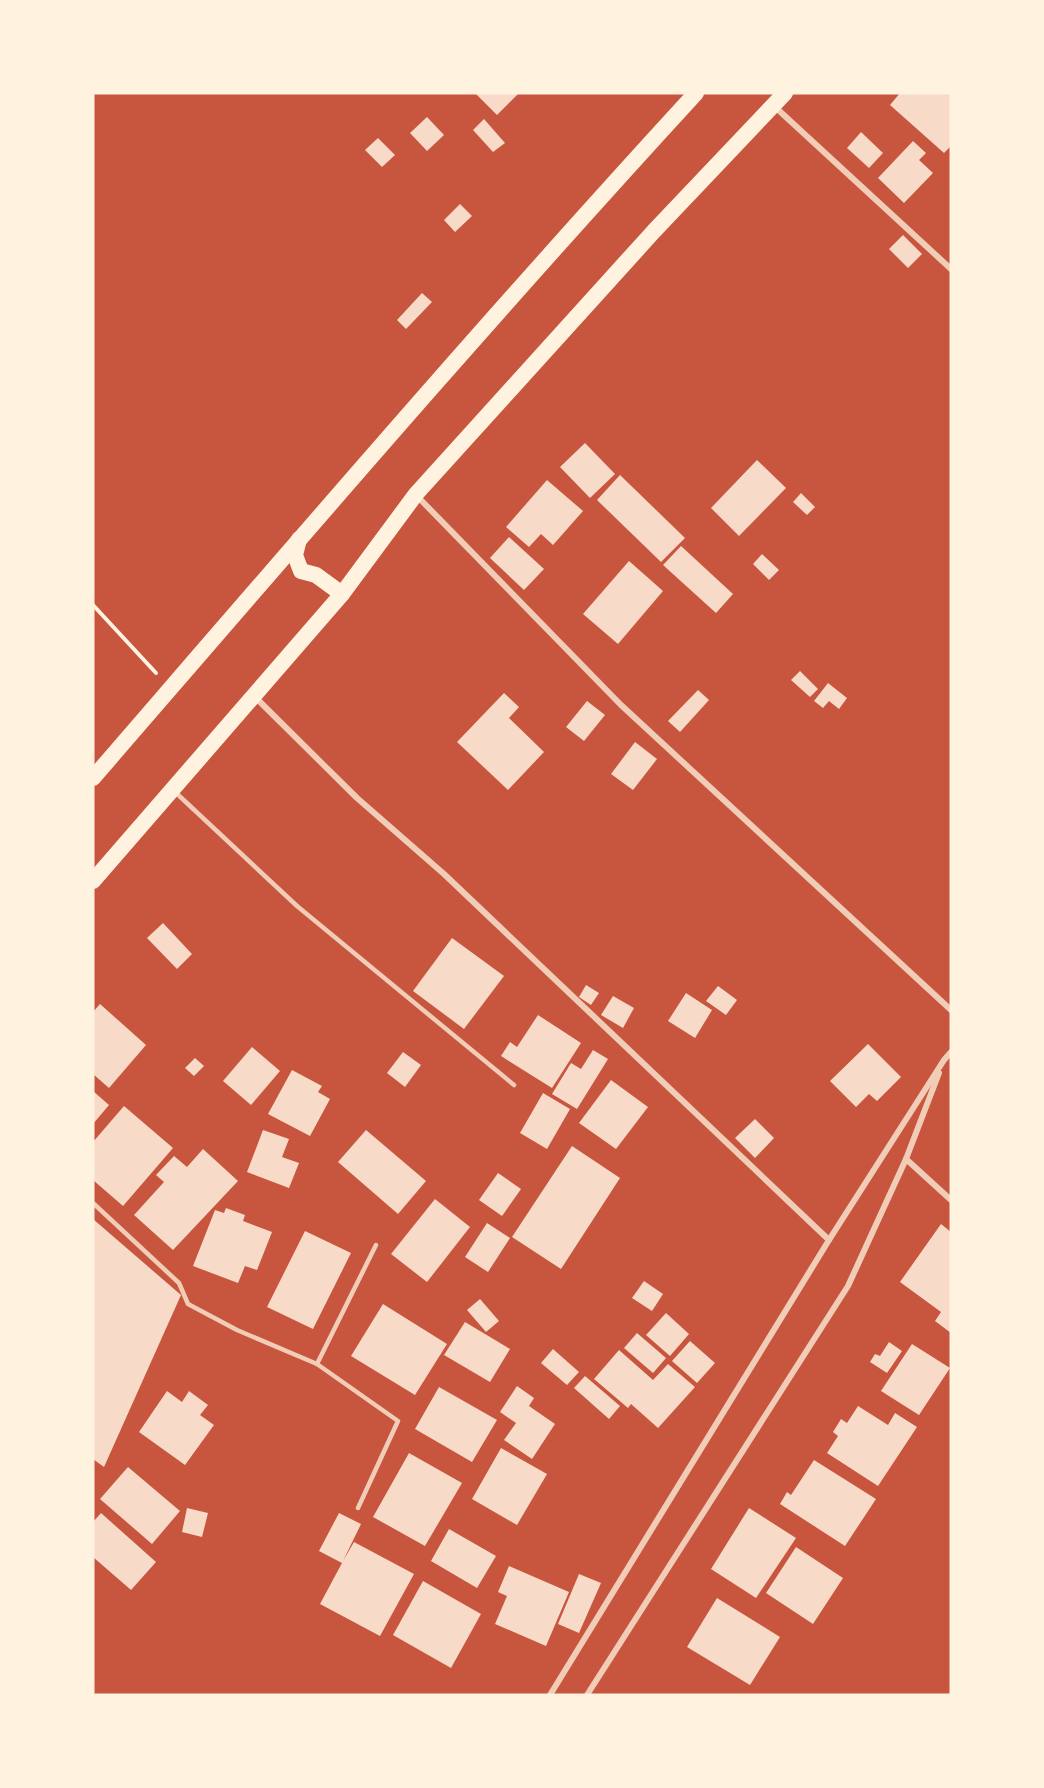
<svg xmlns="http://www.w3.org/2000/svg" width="1044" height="1788" font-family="'Golos Text',sans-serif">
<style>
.building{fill:#f7dbc8}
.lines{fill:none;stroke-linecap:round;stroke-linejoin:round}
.path{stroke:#fff3e0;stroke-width:4}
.service{stroke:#f1ccb7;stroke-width:4.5}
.minor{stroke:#f1ccb7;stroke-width:6}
.trunk{stroke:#fff3e0;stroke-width:16}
</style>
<rect width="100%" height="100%" fill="#c8553d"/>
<g class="building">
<polygon points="475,93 519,93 497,115"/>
<polygon points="900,93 951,93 951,146 944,153 890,105"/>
<polygon points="427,117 444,135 427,151 410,133"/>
<polygon points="484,119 505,143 493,152 473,130"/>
<polygon points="861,132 883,153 869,168 847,148"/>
<polygon points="378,138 395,155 382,167 365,150"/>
<polygon points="913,141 926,153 919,160 933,173 904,203 878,178"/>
<polygon points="460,204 472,216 455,232 444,220"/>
<polygon points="903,235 922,254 908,268 889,249"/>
<polygon points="422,293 432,302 406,329 397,320"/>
<polygon points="585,443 615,474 590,498 560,467"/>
<polygon points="757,460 786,488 739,536 711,508"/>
<polygon points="620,475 685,538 661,562 597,500"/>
<polygon points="547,480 583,511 553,545 541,534 529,547 506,527"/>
<polygon points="801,493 815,507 807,515 793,502"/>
<polygon points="509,537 544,569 524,590 490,558"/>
<polygon points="681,546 733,594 716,613 663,565"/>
<polygon points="762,554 779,570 769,580 753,564"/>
<polygon points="629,561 663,591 618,644 583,614"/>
<polygon points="800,671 818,689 810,697 791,680"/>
<polygon points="828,683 847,698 839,709 829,701 823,708 814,701"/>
<polygon points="698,690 709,700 680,732 668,721"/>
<polygon points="504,693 519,707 509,718 544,752 508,790 457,742"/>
<polygon points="587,701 605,715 584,741 566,727"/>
<polygon points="635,742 657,759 633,790 611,774"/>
<polygon points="163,923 192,954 177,969 147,938"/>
<polygon points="452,938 504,976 464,1029 413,991"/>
<polygon points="586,985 599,993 591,1005 579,997"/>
<polygon points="718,986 737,1000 726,1015 706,1001"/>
<polygon points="686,993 712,1010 695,1038 668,1021"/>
<polygon points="613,996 634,1008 623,1028 601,1015"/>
<polygon points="100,1004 146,1045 109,1088 93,1074 93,1012"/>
<polygon points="538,1015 581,1043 552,1088 501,1056 510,1042 517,1047"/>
<polygon points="868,1044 901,1077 877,1101 869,1094 856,1107 830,1081"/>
<polygon points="252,1047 280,1071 251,1105 223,1081"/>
<polygon points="593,1050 608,1059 577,1109 552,1094 571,1063 581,1069"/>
<polygon points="403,1052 421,1065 405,1087 387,1073"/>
<polygon points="195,1058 204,1066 194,1076 185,1068"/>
<polygon points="292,1070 322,1086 318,1092 330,1099 310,1136 268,1114"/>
<polygon points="611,1080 648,1107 616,1149 579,1123"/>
<polygon points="93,1091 109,1105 93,1124"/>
<polygon points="543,1093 570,1109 547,1149 520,1133"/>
<polygon points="124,1106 173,1148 123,1206 93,1180 93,1142"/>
<polygon points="755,1119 774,1138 755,1158 735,1138"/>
<polygon points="263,1130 289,1139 282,1157 299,1163 289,1188 247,1172"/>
<polygon points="366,1130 426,1181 398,1214 338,1162"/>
<polygon points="572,1146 620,1178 561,1269 512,1237"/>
<polygon points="203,1149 238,1181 173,1250 134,1215 164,1182 156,1175 174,1156 187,1167"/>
<polygon points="498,1173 521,1189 502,1216 479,1200"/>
<polygon points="435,1199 470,1227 427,1282 391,1254"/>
<polygon points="226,1208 245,1215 243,1221 272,1232 257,1270 245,1266 238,1283 193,1266 215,1210 224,1213"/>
<polygon points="93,1219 181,1295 104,1467 93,1459"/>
<polygon points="487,1223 510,1238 488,1272 465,1257"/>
<polygon points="941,1224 951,1232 951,1333 935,1321 941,1312 900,1282"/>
<polygon points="305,1231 351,1253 313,1329 267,1307"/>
<polygon points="644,1281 663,1294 652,1311 632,1298"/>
<polygon points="480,1299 499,1321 486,1332 467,1310"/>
<polygon points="383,1304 447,1344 415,1395 351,1356"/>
<polygon points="666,1313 689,1334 670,1356 646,1335"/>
<polygon points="465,1322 510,1349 490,1382 444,1355"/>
<polygon points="637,1333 666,1358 653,1373 624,1348"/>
<polygon points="690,1341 715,1363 697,1383 672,1361"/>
<polygon points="889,1342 902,1351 887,1373 870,1362 875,1354 880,1356"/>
<polygon points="912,1344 950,1368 919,1415 881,1391"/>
<polygon points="553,1349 579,1372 567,1385 541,1363"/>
<polygon points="619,1350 653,1380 668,1364 695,1387 658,1428 631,1404 628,1408 594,1379"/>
<polygon points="585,1376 620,1406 609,1419 574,1388"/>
<polygon points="517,1386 534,1398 529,1406 555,1424 532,1459 504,1440 516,1423 500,1412"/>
<polygon points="439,1387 497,1420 472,1462 415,1429"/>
<polygon points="167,1391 182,1402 189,1391 208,1405 200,1415 214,1425 185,1465 139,1432"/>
<polygon points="858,1406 888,1425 895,1413 917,1427 878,1486 827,1453 838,1436 833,1432 841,1419 847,1423"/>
<polygon points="501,1448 547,1474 517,1525 472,1499"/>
<polygon points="409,1453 462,1483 425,1546 373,1517"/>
<polygon points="814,1460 876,1499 845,1546 780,1504 787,1492 791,1495"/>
<polygon points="128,1467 180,1511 152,1544 100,1499"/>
<polygon points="187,1508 208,1513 202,1537 182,1532"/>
<polygon points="749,1508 796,1538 756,1598 711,1569"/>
<polygon points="101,1513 156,1562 131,1590 93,1557 93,1522"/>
<polygon points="339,1513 361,1524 343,1561 354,1542 414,1574 380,1636 320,1604 342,1563 319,1551"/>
<polygon points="449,1529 496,1556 477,1588 431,1561"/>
<polygon points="796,1547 843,1578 813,1624 766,1593"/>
<polygon points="509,1566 569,1592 546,1646 495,1624 507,1596 498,1592"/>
<polygon points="579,1574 601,1583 579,1633 558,1624"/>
<polygon points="423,1581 481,1614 451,1668 393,1635"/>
<polygon points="717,1598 780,1637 750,1685 687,1647"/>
</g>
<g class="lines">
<polyline class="path" points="93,605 156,673"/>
<g class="service">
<polyline points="174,791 297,906 514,1085"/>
<polyline points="93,1203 179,1283 188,1304 237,1330 317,1364 398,1421 358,1508"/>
<polyline points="317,1364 376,1245"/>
</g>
<g class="minor">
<polyline points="774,106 951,269"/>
<polyline points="416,495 621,705 951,1010"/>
<polyline points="254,696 357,798 444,874 829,1240"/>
<polyline points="906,1159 951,1200"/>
<polyline points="550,1695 829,1240 944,1060 951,1052"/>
<polyline points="587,1695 848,1286 906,1159 939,1073"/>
</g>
<g class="trunk">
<polyline points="299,539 295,555 301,571 316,575 342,594"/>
<path d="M93 778C292 548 490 317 696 93"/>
<polyline points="93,881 342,594 416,494 654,231 785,93"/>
</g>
</g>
<rect width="1044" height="1788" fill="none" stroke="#fff3e0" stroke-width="189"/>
</svg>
